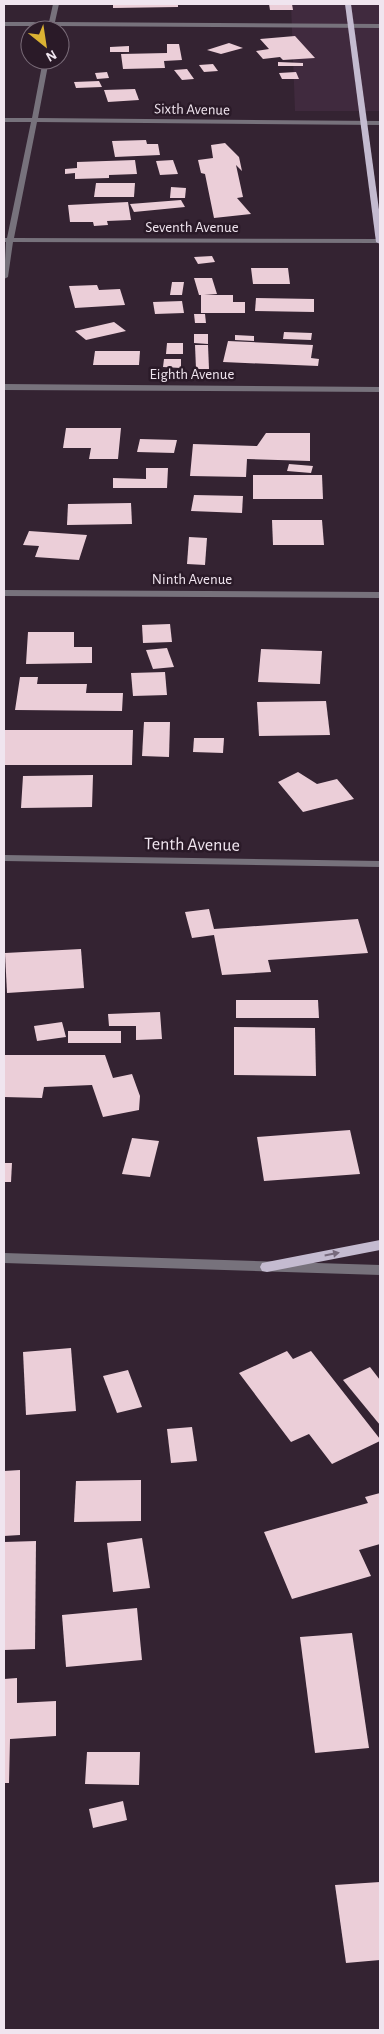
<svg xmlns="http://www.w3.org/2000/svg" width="384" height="2034" font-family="'Alegreya Sans',sans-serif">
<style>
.built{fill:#402a3e}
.building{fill:#ebced8}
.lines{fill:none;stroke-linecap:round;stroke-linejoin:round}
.minor{fill:#77727c;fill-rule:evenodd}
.major{fill:#c4bbd0;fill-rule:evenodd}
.oneway{fill:#776a7c}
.labels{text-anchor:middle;stroke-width:5;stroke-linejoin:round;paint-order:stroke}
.far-street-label{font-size:15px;fill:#f0e5ef;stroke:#2a1a28}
.street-label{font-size:18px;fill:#f0e5ef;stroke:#2a1a28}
</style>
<rect width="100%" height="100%" fill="#342332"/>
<polygon class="built" points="291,4 380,4 380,111 295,111"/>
<g class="building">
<polygon points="113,4 178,4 178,7 113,8"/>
<polygon points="269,4 292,4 293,10 270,10"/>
<polygon points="295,36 315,58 283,60 280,57 263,59 256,51 269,49 260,39"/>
<polygon points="229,43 243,48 221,54 207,50"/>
<polygon points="167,44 179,44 182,60 164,61 165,68 123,69 121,54 167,53"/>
<polygon points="129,46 129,52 110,52 110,47"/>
<polygon points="278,62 303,63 303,66 278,66"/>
<polygon points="213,64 218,71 204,72 199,65"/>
<polygon points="187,69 194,79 182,80 174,70"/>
<polygon points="107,72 109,78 97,79 95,73"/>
<polygon points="296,72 299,79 282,79 279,73"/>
<polygon points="99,81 102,87 76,88 74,82"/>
<polygon points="135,89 139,100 108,102 104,90"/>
<polygon points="146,140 147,144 158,144 160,155 115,157 112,141"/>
<polygon points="225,143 239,157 242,171 236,165 243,197 237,198 251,214 214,218 205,174 201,173 198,160 213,158 211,145"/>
<polygon points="135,160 137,174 109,175 109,178 75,179 75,173 65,174 65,169 77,168 77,162"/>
<polygon points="173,160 178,174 160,175 156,161"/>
<polygon points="96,183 135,183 134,197 94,197"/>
<polygon points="171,187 186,188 185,198 170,198"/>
<polygon points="181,200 185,207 134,212 130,204"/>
<polygon points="128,202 131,220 107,221 108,225 94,226 93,222 70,222 68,205"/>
<polygon points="212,256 215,262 198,264 194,257"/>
<polygon points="251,268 288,268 290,284 253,284"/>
<polygon points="194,278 212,278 217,294 204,295 233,295 233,302 245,302 245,313 201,313 201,295 199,295"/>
<polygon points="172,282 184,282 182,295 170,295"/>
<polygon points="97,285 99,290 120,289 125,305 75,308 69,286"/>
<polygon points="256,298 314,299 314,312 255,311"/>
<polygon points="182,301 184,313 155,314 153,302"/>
<polygon points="194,314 205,314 206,323 195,323"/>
<polygon points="114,322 126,331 86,340 75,331"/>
<polygon points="284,332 312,333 311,340 283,339"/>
<polygon points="194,334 208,334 208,344 194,343"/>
<polygon points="235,335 254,336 254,341 235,340"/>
<polygon points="228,341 313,345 311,358 319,359 318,366 223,362"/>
<polygon points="167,343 183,343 183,354 166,354"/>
<polygon points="195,345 208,345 209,369 196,369"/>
<polygon points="95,351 140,351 139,365 93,365"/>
<polygon points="164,359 181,359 181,368 163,367"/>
<polygon points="66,428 121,428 118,459 89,459 91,448 63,448"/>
<polygon points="266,433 310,433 310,461 247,459 246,477 190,476 193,444 257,446"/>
<polygon points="140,439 177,440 174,453 137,452"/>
<polygon points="289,464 313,466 311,473 287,471"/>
<polygon points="146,468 168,468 167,488 113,488 113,478 146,479"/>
<polygon points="253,475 322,475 323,499 253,499"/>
<polygon points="194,495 243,496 242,513 191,511"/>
<polygon points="131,503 132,524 67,525 68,504"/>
<polygon points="272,520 322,520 324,545 273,545"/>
<polygon points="29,531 87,535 79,560 35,557 39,546 23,545"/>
<polygon points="189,537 207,538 205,565 187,564"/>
<polygon points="170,624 172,642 143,643 142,625"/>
<polygon points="28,632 74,632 74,647 92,647 92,663 26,664"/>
<polygon points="167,648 174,667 153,669 146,650"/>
<polygon points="261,649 322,651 320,684 258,682"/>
<polygon points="165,672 167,695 133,696 131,673"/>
<polygon points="20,677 38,677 37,684 87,684 86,693 123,693 122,711 15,710"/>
<polygon points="326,701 330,735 259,736 257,702"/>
<polygon points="144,722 170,722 169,757 142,756"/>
<polygon points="4,730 133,730 132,765 4,765"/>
<polygon points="194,738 224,738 223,753 193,752"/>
<polygon points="298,772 317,784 337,779 354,799 303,812 278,782"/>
<polygon points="93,775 92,807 21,808 23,776"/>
<polygon points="209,909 214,929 358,919 368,953 268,960 271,972 222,975 214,935 192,938 185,912"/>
<polygon points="81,949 84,988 7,993 5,953"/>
<polygon points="236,1000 318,1000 319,1018 236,1018"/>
<polygon points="160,1012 162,1039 136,1040 136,1026 109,1026 108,1014"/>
<polygon points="62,1022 66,1037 37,1041 34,1026"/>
<polygon points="234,1027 315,1028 316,1076 234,1075"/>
<rect x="68" y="1031" width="53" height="12"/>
<polygon points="4,1055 105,1055 113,1078 132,1074 140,1096 139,1110 103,1117 92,1085 44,1087 42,1098 4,1097"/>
<polygon points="350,1130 360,1174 264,1181 257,1137"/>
<polygon points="132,1138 159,1141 150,1177 122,1174"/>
<polygon points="4,1163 12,1163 11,1182 4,1182"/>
<polygon points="71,1348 76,1411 26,1415 23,1352"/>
<polygon points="287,1351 293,1359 311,1351 380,1439 380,1441 332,1464 309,1434 291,1442 239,1373"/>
<polygon points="370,1367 380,1380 380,1425 343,1380"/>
<polygon points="128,1370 142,1407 117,1413 103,1376"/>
<polygon points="192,1427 197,1461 171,1463 167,1429"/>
<polygon points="20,1470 20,1535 4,1536 4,1471"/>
<polygon points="141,1480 141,1521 74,1522 76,1481"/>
<polygon points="380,1493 380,1544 359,1550 371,1576 292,1599 264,1532 368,1503 365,1497"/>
<polygon points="142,1538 150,1588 113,1592 107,1543"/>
<polygon points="36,1541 35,1649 4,1650 4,1542"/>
<polygon points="137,1608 142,1660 66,1667 62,1615"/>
<polygon points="352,1633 369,1748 315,1753 300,1637"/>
<polygon points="17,1678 17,1703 56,1701 56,1736 10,1739 9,1783 4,1783 4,1679"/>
<polygon points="87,1752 140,1752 139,1785 85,1784"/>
<polygon points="123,1801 127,1820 93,1828 89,1809"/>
<polygon points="380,1882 380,1960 346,1963 335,1885"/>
</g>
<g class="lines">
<g class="minor">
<polygon points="53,4 59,4 55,22 380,24 380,28 55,26 54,30 48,30 49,26 4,26 4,22 49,22"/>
<polygon points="43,60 49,60 38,118 380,121 380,125 37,122 14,238 380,239 380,243 13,242 8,277 4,279 6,242 4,242 4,238 7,238 31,122 4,122 4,118 32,118"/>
<polygon points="4,384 380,387 380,392 4,390"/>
<polygon points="4,590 380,592 380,598 4,596"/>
<polygon points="4,855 380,861 380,867 4,861"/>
<polygon points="4,1253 380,1265 380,1275 4,1263"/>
</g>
<g class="major">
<polygon points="345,4 351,4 380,217 380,244 376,242"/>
<polygon points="380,1240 380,1250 267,1272 262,1271 260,1267 262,1263 267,1262"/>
</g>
</g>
<defs><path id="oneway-solid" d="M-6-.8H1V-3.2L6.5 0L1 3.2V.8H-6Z" transform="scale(1.25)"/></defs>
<use class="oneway" href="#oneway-solid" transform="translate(332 1254) rotate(-11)"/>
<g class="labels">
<g class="far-street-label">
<text transform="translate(192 109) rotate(1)" y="5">Sixth Avenue</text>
<text x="192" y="232">Seventh Avenue</text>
<text x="192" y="379">Eighth Avenue</text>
<text x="192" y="584">Ninth Avenue</text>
</g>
<g class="street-label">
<text transform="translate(192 844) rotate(1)" y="6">Tenth Avenue</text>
</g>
</g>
<rect width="384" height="2034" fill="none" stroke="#f0e5ef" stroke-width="10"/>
<g transform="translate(45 45) rotate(150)"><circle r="24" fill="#2a1a28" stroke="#796b78"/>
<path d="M0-4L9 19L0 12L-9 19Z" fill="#dbb233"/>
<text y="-8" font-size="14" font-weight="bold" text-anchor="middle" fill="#f0e5ef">N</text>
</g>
</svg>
